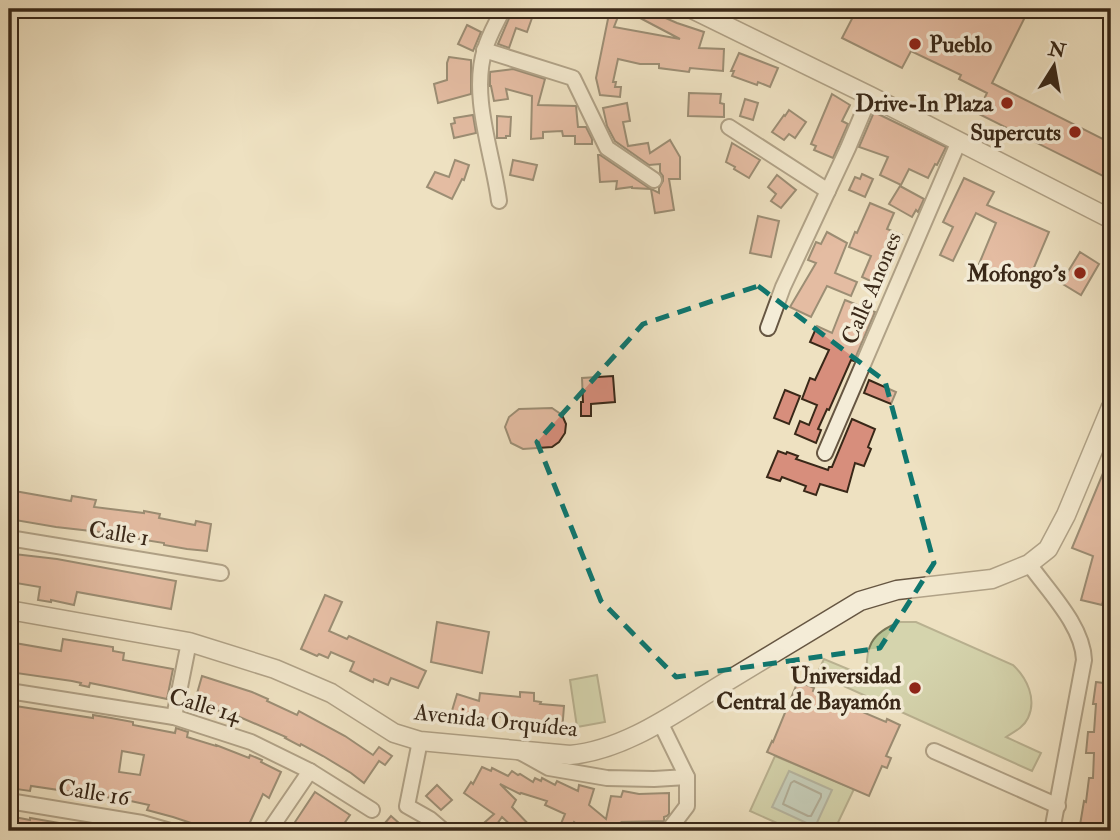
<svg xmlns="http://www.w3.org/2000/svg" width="1120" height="840" font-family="'IM FELL Double Pica',serif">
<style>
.green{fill:#b6c394;stroke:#787656;stroke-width:2}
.water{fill:#9bbcb9;stroke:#748179;stroke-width:2}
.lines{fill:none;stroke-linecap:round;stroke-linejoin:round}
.shore{stroke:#6a7268;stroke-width:2}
.building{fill:#d78e7c;stroke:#392818;stroke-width:2;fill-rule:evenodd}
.minor-casing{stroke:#665642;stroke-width:18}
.tertiary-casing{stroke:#665642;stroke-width:21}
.minor{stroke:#f4ecd7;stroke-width:14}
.tertiary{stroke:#f4ecd7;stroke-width:18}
.marked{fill:none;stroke:#0f766e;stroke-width:5;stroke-dasharray:14 9;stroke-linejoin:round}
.poi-dot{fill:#8f2418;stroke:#f4ecd7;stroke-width:2.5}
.labels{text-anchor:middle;stroke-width:7;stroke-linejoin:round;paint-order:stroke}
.poi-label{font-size:23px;font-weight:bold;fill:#392818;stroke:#f4ecd7;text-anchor:end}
.street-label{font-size:23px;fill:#392818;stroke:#f4ecd7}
</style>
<rect width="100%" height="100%" fill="#eee1c1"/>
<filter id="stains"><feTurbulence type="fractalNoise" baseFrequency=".00286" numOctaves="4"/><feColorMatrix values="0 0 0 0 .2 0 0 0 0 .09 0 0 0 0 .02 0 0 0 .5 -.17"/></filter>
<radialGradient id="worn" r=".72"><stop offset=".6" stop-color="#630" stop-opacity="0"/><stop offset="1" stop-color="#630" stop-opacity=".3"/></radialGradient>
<g class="green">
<path d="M900 622H916L1013 665C1027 678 1037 699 1028 718 1024 727 1014 732 1006 737L1041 753 1032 771 817 674 824 659 867 677C865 648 870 633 900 622Z"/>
<polygon points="597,675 605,722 577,727 570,680"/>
<polygon points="775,756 854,789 834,831 795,831 750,811"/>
</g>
<polygon class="water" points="789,771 832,790 815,827 772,807"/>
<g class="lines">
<polygon class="shore" points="794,781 821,794 821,797 811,816 808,816 783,804 791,783"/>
</g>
<g class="building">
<polygon points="513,9 528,9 526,16 532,18 527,32 516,28 509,48 498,44"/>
<polygon points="610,9 621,9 614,27 680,39 623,9 656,9 654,13 677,23 704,32 699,48 724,49 723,71 690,68 689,72 659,68 659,64 640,64 618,59 613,82 616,82 615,87 621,87 620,97 600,95 596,78"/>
<polygon points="857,9 1029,9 992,83 1111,143 1111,180 977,113 987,93 959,79 961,75 911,51 902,68 842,38"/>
<polygon points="467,25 481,32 473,51 458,44"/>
<polygon points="739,53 778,68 770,87 758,82 757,85 732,76 734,71 731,71"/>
<polygon points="449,57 471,60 471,94 438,103 434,84 447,80 447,63"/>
<polygon points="513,69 545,79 538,105 576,106 578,127 586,127 592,139 592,144 575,144 575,136 563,136 562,131 543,132 543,138 531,139 532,96 506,89 508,99 494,101 491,86 490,86 490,72"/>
<polygon points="689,93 721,94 720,103 724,104 724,117 688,116"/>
<polygon points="832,94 850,105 842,121 848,124 833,158 814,150 816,146 811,144"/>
<polygon points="745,99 758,103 753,120 740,116"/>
<polygon points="627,103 630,121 623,122 628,146 648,143 650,153 670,140 680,157 680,179 669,179 674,210 655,213 651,189 632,188 632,187 616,189 617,181 600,182 598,155 600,155 649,188 659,193 659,188 663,181 663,176 660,172 660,164 649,165 615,141 607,126 603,108"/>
<polygon points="789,110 806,122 795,138 789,134 784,140 772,132 784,115 785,116"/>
<polygon points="874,112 946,147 937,165 935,164 928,178 909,169 901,185 880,175 888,157 859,147"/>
<polygon points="473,115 476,133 454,138 451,124 455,123 454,118"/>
<polygon points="497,116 511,117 510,136 506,136 506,138 497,138"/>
<polygon points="732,143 760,160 749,178 734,169 735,167 726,162"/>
<polygon points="455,160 469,165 464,180 462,179 452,199 427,187 435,172 449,177"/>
<polygon points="513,160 537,165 533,180 510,175"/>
<polygon points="862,174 873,179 865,197 849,190 855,177 860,179"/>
<polygon points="777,175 796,190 781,208 771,201 776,194 768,187"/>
<polygon points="964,178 994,192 987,205 1049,232 1027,284 979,264 996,223 976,213 953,261 940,255 953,227 943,222"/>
<polygon points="900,186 924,199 918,212 916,210 912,217 889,204"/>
<polygon points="870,203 894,213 887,229 902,235 879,285 862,277 871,256 849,247 855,232 857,233"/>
<polygon points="758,216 779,221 771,257 750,253"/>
<polygon points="827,232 847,243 835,273 857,282 851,296 827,286 811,317 790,307 816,263 808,260 816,242 821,244"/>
<polygon points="1080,252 1099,264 1081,295 1061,283"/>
<polygon points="845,300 875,312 854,361 851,360 829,410 827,409 818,429 821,430 816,443 795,434 800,421 809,425 817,405 802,399 810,378 815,380 829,350 810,342 817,326 832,333"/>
<polygon points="613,376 615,402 591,404 591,416 581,416 581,402 583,402 582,378"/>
<polygon points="869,380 896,392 891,404 864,393"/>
<polygon points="785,390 800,396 789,424 774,418"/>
<polygon points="552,408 562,415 566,424 565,433 559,442 552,447 523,449 511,443 505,427 509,417 519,409"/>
<polygon points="852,419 875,429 868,447 871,449 864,466 855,463 847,492 820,484 816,495 804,491 806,486 782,477 780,481 767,477 778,451 786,454 787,452 798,456 796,459 828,470 829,467 832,467"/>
<polygon points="1111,454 1111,570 1102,605 1081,600 1093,556 1072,548"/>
<polygon points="9,490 71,501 72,496 96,500 94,507 144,513 144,511 160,514 159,518 195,525 196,521 211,524 207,551 187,549 164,545 164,543 133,538 132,540 117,537 117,534 56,527 9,519"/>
<polygon points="14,554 57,559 176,581 171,609 77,592 74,605 51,600 51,602 38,600 40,587 10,582"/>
<polygon points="325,595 342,602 329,631 347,639 349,636 426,671 418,688 391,678 388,685 374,679 373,682 350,671 354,662 331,652 328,658 319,654 317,656 301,649"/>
<polygon points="437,622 489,632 482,673 431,662"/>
<polygon points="63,639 113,647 113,651 124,653 123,660 173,669 167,699 115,688 90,683 89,687 80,685 81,683 72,681 9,672 9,642 61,651"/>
<polygon points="202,676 252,692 268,699 267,701 297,715 299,711 345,736 373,755 379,747 392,756 385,765 379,761 364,783 351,773 323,756 301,744 300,746 285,738 286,737 235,715 194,704"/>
<polygon points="798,681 814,688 813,691 886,722 887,719 900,725 886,756 891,758 887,768 882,766 869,796 767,752 772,741 773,742"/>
<polygon points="1096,682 1111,684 1111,831 1079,831 1084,801 1086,802 1089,778 1093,778 1094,753 1086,753 1088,732 1094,732 1096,704 1093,704"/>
<polygon points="520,692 534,693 534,701 541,702 540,704 564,706 562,732 544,730 545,726 525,724 525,720 491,715 490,719 466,715 465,718 451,714 457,694 479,701 480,693 520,697"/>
<path d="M9 705 93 718V715L111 718 133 722V725L175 733 176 728 188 732 187 737 216 746V745L249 758 250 755 262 760 261 762 281 772 269 798 263 794 246 831H228L211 825 209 829 173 817 147 810 149 805 126 800 31 786 30 791 9 788ZM122 751 144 755 140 775 119 772Z"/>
<polygon points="482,767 491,771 492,768 508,776 512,771 518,775 520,774 533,782 535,778 541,781 542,778 555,785 557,781 578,791 579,785 594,789 589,805 606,819 611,796 621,797 623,791 639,794 669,793 669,814 667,816 664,817 664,821 623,822 637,831 585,831 574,822 569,831 558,831 565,814 545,805 547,801 521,793 520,794 500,784 516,800 512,807 535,831 517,831 502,817 492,831 475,831 494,814 464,793 471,782 473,784"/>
<polygon points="437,785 452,800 441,810 426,796"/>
<polygon points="315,792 350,815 339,831 291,831 296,823 295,822"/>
<polygon points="9,816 30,820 30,818 77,826 77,831 9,831"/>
<polygon points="391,816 408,831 378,831"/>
</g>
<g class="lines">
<defs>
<g id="minor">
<polyline points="484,50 573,78 607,148 654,180"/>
<polyline points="729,127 828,191"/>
<path d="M499 201C493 154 470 96 485 49 489 35 497 22 503 9"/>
<polyline points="768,328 783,287 848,148 870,96"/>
<polyline points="825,453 959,141"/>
<polyline points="9,538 221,573"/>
<path d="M1029 564C1049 592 1083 626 1084 660L1052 831"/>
<polyline points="9,691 174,717 251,742 310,771 372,810"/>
<polyline points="174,717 189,642"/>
<polyline points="660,722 687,777 687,806 668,831"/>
<polyline points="420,741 407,806 430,819 444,831"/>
<polyline points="934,751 1058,806"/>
<polyline points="520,752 549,768 607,778 654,779 687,777"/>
<polyline points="9,801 142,823 170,831"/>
<polyline points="269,831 310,771"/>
</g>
<g id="tertiary">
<polyline points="692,9 870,96 1111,219"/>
<path d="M9 610 189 642 275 669 331 693 394 733 420 741 570 755C625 750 675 713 721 685 767 657 814 629 860 601L897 590 992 579 1029 564 1048 549 1066 515 1111 407"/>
</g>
</defs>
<use href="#minor" class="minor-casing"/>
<use href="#tertiary" class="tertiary-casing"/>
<use href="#minor" class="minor"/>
<use href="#tertiary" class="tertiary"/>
</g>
<path d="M0 0H1120V840H0ZM758 286 885 381 934 563 880 648 676 677 601 601 537 442 643 324Z" fill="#eee1c1" fill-opacity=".55" fill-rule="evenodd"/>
<path class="marked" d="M758 286 885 381 934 563 880 648 676 677 601 601 537 442 643 324Z"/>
<g class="poi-dot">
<circle cx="915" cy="44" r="7"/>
<circle cx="1007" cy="103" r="7"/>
<circle cx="1075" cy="132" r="7"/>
<circle cx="1080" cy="273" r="7"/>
<circle cx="915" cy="688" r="7"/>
</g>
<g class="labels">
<g class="poi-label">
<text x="929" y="52" text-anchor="start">Pueblo</text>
<text x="993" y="111">Drive-In Plaza</text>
<text x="1061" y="140">Supercuts</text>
<text x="1066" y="281">Mofongo's</text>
<text x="901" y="683">Universidad<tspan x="901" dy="26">Central de Bayamón</tspan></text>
</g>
<g class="street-label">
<text transform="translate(871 288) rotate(-67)" y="8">Calle Anones</text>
<text transform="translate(119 533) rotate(9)" y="8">Calle 1</text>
<text transform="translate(205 705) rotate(16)" y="8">Calle 14</text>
<text transform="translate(496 720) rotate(6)" y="8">Avenida Orquídea</text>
<text transform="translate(94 792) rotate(9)" y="8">Calle 16</text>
</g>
</g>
<rect width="1120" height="840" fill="none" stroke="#eee1c1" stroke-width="35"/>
<rect x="10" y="10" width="1099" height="819" fill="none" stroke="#392818" stroke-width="3.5"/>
<rect x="18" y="18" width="1085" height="805" fill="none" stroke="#392818" stroke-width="2"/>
<g transform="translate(1054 66) rotate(11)" stroke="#f4ecd7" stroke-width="5" paint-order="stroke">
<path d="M0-5L12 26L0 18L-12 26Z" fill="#392818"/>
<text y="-10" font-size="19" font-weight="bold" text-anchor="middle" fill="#392818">N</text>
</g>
<rect width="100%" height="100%" filter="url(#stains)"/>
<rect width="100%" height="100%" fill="url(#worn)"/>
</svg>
